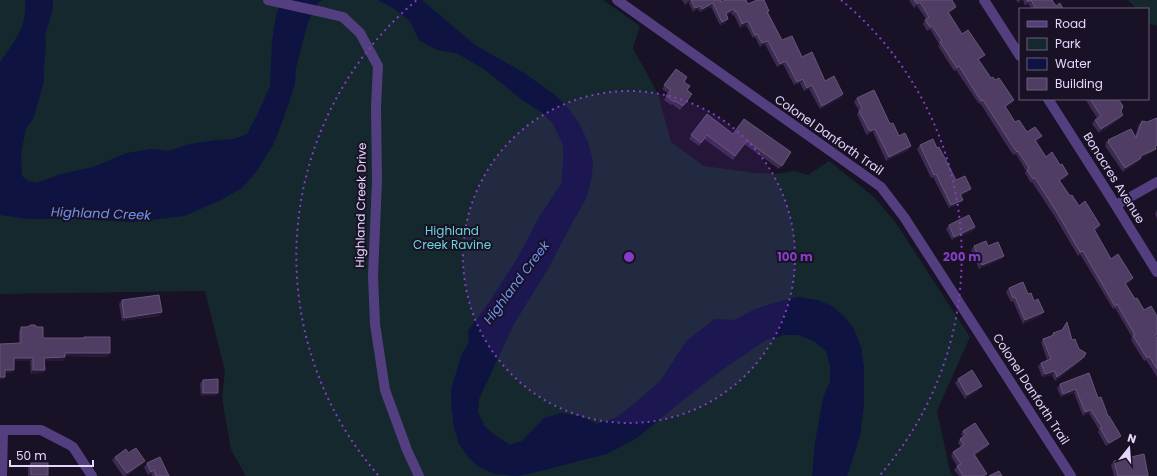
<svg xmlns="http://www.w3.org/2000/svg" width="1157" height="476" font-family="Poppins,sans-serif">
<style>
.green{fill:#14282e}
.water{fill:#0e1341}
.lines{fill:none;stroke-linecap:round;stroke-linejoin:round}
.minor{stroke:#533f80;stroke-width:10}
.wall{fill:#3d2b51}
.shaded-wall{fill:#271938}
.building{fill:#4f3d63;stroke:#66567b}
.ring{fill:none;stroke:#863dc5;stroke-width:2;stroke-dasharray:2 4}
.labels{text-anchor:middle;stroke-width:4;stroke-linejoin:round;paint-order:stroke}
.street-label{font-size:12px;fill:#e5d7fc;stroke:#191125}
.park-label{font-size:12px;fill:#68d6d8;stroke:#191125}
.water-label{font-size:13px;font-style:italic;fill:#6d92f5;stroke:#191125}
.centre{fill:#863dc5;stroke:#191125;stroke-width:2}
.ring-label{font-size:12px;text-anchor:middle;font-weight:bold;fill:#863dc5;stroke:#191125;stroke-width:4;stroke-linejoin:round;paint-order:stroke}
</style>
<rect width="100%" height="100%" fill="#191125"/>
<g class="green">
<polygon points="0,0 603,0 640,26 633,48 658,94 671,142 704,166 755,173 775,174 795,171 808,175 829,161 857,183 876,199 896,223 970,337 937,411 950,471 953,476 246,476 231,450 222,398 225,371 205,291 0,294"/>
<polygon points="1128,0 1157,0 1157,26 1150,24 1148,22 1148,9 1136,9"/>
</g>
<g class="water">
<path d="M25 0H53V8L45 36 46 47 44 67V81L34 117 26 129 21 153 22 176 28 181 37 183 61 174 93 167 127 153 152 149 168 151 190 144 217 140 234 139 247 134 258 113 270 86 272 41 276 16 281 0H322L318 3 308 22 296 68 295 84 283 120 274 143 256 172 242 188 221 200 184 216 133 222 75 219H28L0 215V62C14 43 28 25 25 0Z"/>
<polygon points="377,0 422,0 475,45 524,73 555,95 568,108 579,123 588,142 593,161 592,175 587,197 571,225 548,269 514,324 479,399 478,412 484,425 492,433 510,445 522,441 544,418 561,413 580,416 597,424 617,417 635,403 661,380 686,341 715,319 734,320 755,309 777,302 798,297 818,300 832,306 844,316 854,329 861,347 864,367 864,405 860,436 847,476 812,476 815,443 823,398 830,382 830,367 826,351 814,341 798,335 784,335 766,340 722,370 682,401 637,438 607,454 532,473 517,476 495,474 479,467 470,459 459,444 454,427 451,404 451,389 462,354 469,342 468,331 489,302 517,259 539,217 561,184 563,165 563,145 553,124 544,114 521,99 484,69 456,53 437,50 419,40 410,21 393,8"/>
</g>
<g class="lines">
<g class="minor">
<polyline points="268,0 322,12 343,17 360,33 378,66 376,108 377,181 373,276 375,324 385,390 407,450 419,476"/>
<polyline points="617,0 881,187 904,217 1071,476"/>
<polyline points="984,0 1020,56"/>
<polyline points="1048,99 1108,193 1157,272"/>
<polyline points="1116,205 1157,182"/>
<polyline points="0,430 41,430 68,444 73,447 92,476"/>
<polyline points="2,476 3,430"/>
</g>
</g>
<g class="wall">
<polygon points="682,0 721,0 721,2 748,4 768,12 782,40 802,57 841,98 820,109 809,89 804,91 800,83 794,85 783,64 777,67 765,44 760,47 755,37 753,38 746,25 740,28 734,15 733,16 731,13 727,15 726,23 720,25 711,7 700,12 698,9 693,12 689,3 685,5"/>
<polygon points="909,0 952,0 956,7 953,10 949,13 962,34 982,58 979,60 991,78 995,80 1014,100 1011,104 1005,107 1015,122 1027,132 1039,140 1036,142 1046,157 1060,165 1068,174 1066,178 1060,181 1070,196 1098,229 1095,231 1111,259 1131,281 1126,285 1135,299 1144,310 1157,316 1157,336 1156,337 1157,338 1157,377 1146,360 1144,361 1131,340 1132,337 1115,308 1113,309 1080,254 1078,256 1055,217 1032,182 1031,183 1025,173 1026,171 1016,154 1014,155 1011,152 980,103 979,104 956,70 954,71 938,46 939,44 930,29 927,31 923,24 926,19 917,6 914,8"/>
<polygon points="1016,0 1052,0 1056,6 1063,9 1032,9 1028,4 1025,6 1023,0 1018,3"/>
<polygon points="676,69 684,82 687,90 692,94 680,110 672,104 671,105 664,100 668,93 662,89"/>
<polygon points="857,98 890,124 899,136 909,150 886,161 873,132 867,135 865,132 857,114 859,111 854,102"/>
<polygon points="1085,99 1118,99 1121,112 1120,119 1099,133 1092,124 1095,120 1097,118"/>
<polygon points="707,114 733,134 791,152 779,169 744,144 733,160 704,139 699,146 689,139"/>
<polygon points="1142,121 1157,148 1156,148 1153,152 1141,158 1138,162 1123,172 1105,146 1106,144 1105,143 1108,140 1135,137 1139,124"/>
<polygon points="920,145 937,148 956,180 968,192 961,196 963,200 960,203 949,208 933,177 931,178 917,149"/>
<polygon points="1157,210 1157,219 1155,214"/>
<polygon points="949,225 975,227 973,231 952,240 946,229"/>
<polygon points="974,246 988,246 1004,256 1002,259 979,269 971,250"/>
<polygon points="1009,288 1028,294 1044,312 1041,316 1023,324 1013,301 1011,302 1006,292"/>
<polygon points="122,300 162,312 159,316 122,321 119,304"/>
<polygon points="21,327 43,338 83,338 84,337 108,357 65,356 63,361 45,361 45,370 42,373 31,374 30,361 14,361 11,373 5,373 5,377 2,380 0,380 19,343 19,331"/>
<polygon points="1053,333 1072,340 1081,361 1055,381 1052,375 1042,377 1038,366 1041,363 1047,360 1041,342 1043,339 1051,336"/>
<polygon points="1089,373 1098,398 1108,416 1121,436 1118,439 1106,446 1098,432 1099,430 1089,413 1083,416 1074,393 1061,397 1057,388 1060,384"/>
<polygon points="958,379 979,390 965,399 955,383"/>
<polygon points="203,380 216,396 201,396 200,383"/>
<polygon points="963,431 989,444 987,447 975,455 985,476 959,476 954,470 957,466 951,456 953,452 961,447 958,443 960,439 963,438 961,434"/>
<polygon points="128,453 145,461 142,464 126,476 123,476 112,460 115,457"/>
<polygon points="1114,461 1148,476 1114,476 1111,465"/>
<polygon points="31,463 48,475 47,476 28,476 28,466"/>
<polygon points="147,463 169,476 152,476 151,474 148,475 144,467"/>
</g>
<g class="shaded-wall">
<polygon points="691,0 689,3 685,5 687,2"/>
<polygon points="1020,0 1023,0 1018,3"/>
<polygon points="1031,0 1028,4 1025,6 1028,2"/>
<polygon points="920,2 917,6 914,8 917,4"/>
<polygon points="713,3 711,7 700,12 702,9"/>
<polygon points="701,6 698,9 693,12 695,8"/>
<polygon points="956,7 953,10 945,15 948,12"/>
<polygon points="734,9 731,13 723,17 726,13"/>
<polygon points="728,19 726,23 720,25 722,22"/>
<polygon points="748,21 746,25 740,28 742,24"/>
<polygon points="768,41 765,44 760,47 762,43"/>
<polygon points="985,55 982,58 976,62 978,59"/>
<polygon points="786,61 783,64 777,67 780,64"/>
<polygon points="803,79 800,83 794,85 797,82"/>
<polygon points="812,85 809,89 804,91 807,88"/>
<polygon points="843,94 841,98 820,109 822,106"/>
<polygon points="1014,100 1011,104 1002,110 1005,106"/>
<polygon points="1123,115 1120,119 1099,133 1101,129"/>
<polygon points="875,129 873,132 867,135 870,131"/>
<polygon points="1042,136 1039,140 1033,144 1035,140"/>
<polygon points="911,146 909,150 886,161 889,157"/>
<polygon points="1156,149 1153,152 1137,160 1140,156"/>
<polygon points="1141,158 1138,162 1123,172 1125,168"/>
<polygon points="1068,174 1066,178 1057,183 1059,180"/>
<polygon points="971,189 968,192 957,197 960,194"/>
<polygon points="963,200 960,203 949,208 951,205"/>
<polygon points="1100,225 1098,229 1091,233 1094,229"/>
<polygon points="975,227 973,231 952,240 954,237"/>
<polygon points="1004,256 1002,259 979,269 982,265"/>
<polygon points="1133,278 1131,281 1122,287 1125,283"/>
<polygon points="162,312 159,316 122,321 124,318"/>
<polygon points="1044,312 1041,316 1023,324 1025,320"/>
<polygon points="65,353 110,353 108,357 63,356"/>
<polygon points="65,357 63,361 42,361 44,358"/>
<polygon points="1084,357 1081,361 1055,381 1057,377"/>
<polygon points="14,358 33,358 30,361 11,361"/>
<polygon points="5,370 14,370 11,373 2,373"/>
<polygon points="33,370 45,370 42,373 31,374"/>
<polygon points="1055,371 1052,375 1042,377 1045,374"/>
<polygon points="0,377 5,377 2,380 0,380"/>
<polygon points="982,386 979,390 965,399 967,395"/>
<polygon points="1076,389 1074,393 1061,397 1063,394"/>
<polygon points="203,393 218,393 216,396 201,396"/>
<polygon points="1091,410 1089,413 1083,416 1085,412"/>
<polygon points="1121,436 1118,439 1106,446 1109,443"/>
<polygon points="989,444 987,447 971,458 974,454"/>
<polygon points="145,461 142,464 125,476 127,473"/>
<polygon points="154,470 151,474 148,475 151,472"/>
<polygon points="31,475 48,475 47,476 30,476"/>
</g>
<g class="building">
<polygon points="691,0 721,0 721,2 725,0 746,0 748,4 757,0 764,0 769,11 767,12 782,40 792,36 802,57 812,52 825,81 834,76 843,94 822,106 812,85 807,88 803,79 797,82 786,61 780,64 768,41 762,43 757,34 755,35 748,21 742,24 737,12 735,12 734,9 726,13 728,19 722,22 713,3 702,9 701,6 695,8"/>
<polygon points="914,0 952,0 956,7 948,12 962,34 968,30 985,55 978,59 991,78 993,77 995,80 999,78 1014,100 1005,106 1015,122 1019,120 1027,132 1035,127 1042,136 1035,140 1046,157 1052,152 1060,165 1062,164 1068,174 1059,180 1070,196 1072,195 1079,206 1085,201 1100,225 1094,229 1111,259 1118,254 1133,278 1125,283 1135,299 1137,298 1144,310 1151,306 1157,316 1157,334 1155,335 1157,338 1157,369 1149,356 1147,358 1133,336 1135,335 1117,304 1115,306 1083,251 1080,252 1058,214 1035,178 1033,179 1027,170 1029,168 1018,151 1017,152 1014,148 983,100 981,101 959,66 957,68 940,42 942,41 932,26 930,27 925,20 929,17 920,2 917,4"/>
<polygon points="1027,0 1052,0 1056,6 1060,3 1063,9 1036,9 1031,0 1028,2"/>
<polygon points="676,69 687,77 684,82 690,86 687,90 692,94 683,106 675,101 674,102 666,96 671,90 664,85"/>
<polygon points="874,90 890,124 893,123 899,136 905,133 911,146 889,157 875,129 870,131 868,128 859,111 862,109 857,98"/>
<polygon points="1090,99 1118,99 1123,106 1121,112 1123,115 1101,129 1095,120 1101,116"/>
<polygon points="707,114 733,134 744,119 791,152 782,166 747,141 735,156 707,135 701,143 691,135"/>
<polygon points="1157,118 1157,145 1155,146 1156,149 1140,156 1141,158 1125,168 1108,142 1109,141 1108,140 1131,129 1136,138 1142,121 1147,122"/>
<polygon points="933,139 937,148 939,147 956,180 965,176 971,189 960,194 963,200 951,205 936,174 934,175 920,145"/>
<polygon points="969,215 975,227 954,237 949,225"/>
<polygon points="986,241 988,246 998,242 1004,256 982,265 974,246"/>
<polygon points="1023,282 1028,294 1031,293 1034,301 1038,299 1044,312 1025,320 1015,297 1013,298 1009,288"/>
<polygon points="159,295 162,312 124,318 122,300"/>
<polygon points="1067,322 1072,340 1075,339 1079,349 1086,353 1084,357 1057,377 1055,371 1045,374 1041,363 1051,359 1043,339 1054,335 1053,333 1062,330"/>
<polygon points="31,325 35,325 37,327 43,327 43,338 84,338 84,337 110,337 110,353 65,353 65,357 44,358 45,370 33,370 33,358 14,358 14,370 5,370 5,377 0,377 0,344 21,343 21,327 27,327"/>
<polygon points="972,370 982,386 967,395 958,379"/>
<polygon points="1089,373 1098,398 1101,397 1108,416 1109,416 1121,436 1109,443 1100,428 1102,427 1091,410 1085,412 1076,389 1063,394 1060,384"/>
<polygon points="218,379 218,393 203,393 203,380"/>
<polygon points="975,423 989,444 974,454 987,474 983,476 963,476 957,466 961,464 953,452 964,445 960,439 966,435 963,431"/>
<polygon points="136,448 145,461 127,473 115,457 126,449 128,453"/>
<polygon points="1144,454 1148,475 1148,476 1118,476 1114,461"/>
<polygon points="160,457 169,476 156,476 154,470 151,472 147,463"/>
<rect x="31" y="463" width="17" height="12"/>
<polygon points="999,471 1002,476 989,476"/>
</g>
<circle cx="629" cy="257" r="166" fill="#863dc5" fill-opacity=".12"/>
<g class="ring">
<circle cx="629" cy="257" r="166"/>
<path d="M378 475A333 333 0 0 1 417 0M841 0A333 333 0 0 1 880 475"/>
</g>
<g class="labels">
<g class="street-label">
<text transform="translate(829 135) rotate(35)" y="4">Colonel Danforth Trail</text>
<text transform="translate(1114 178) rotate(58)" y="4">Bonacres Avenue</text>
<text transform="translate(361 205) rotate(-89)" y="4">Highland Creek Drive</text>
<text transform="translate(1031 389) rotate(57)" y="4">Colonel Danforth Trail</text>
</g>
<g class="park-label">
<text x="452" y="235">Highland<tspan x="452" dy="14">Creek Ravine</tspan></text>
</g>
<g class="water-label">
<text transform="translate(101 213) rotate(2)" y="5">Highland Creek</text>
<text transform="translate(516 282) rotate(-53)" y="5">Highland Creek</text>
</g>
</g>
<circle cx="629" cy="257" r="6" class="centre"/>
<g class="ring-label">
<text x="795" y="261">100 m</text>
<text x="962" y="261">200 m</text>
</g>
<rect x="1019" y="8" width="130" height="92" fill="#191125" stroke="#6b607b"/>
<rect x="1027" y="21" width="20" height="6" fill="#533f80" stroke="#6b607b"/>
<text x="1055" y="28" font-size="12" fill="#e5d7fc">Road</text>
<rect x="1027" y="38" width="20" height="12" fill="#14282e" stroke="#6b607b"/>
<text x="1055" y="48" font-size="12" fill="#e5d7fc">Park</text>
<rect x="1027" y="58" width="20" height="12" fill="#0e1341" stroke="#6b607b"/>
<text x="1055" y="68" font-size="12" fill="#e5d7fc">Water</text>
<rect x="1027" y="78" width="20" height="12" fill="#4f3d63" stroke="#6b607b"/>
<text x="1055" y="88" font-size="12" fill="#e5d7fc">Building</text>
<g transform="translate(1129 448) rotate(17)" stroke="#191125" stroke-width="3" paint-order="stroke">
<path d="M0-3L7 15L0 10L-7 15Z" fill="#e5d7fc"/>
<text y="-6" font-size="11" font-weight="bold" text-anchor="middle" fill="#e5d7fc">N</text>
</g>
<path d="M10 460v6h83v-6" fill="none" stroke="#e5d7fc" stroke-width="2"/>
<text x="16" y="460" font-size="12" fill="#e5d7fc" stroke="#191125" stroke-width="3" paint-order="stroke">50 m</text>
</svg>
